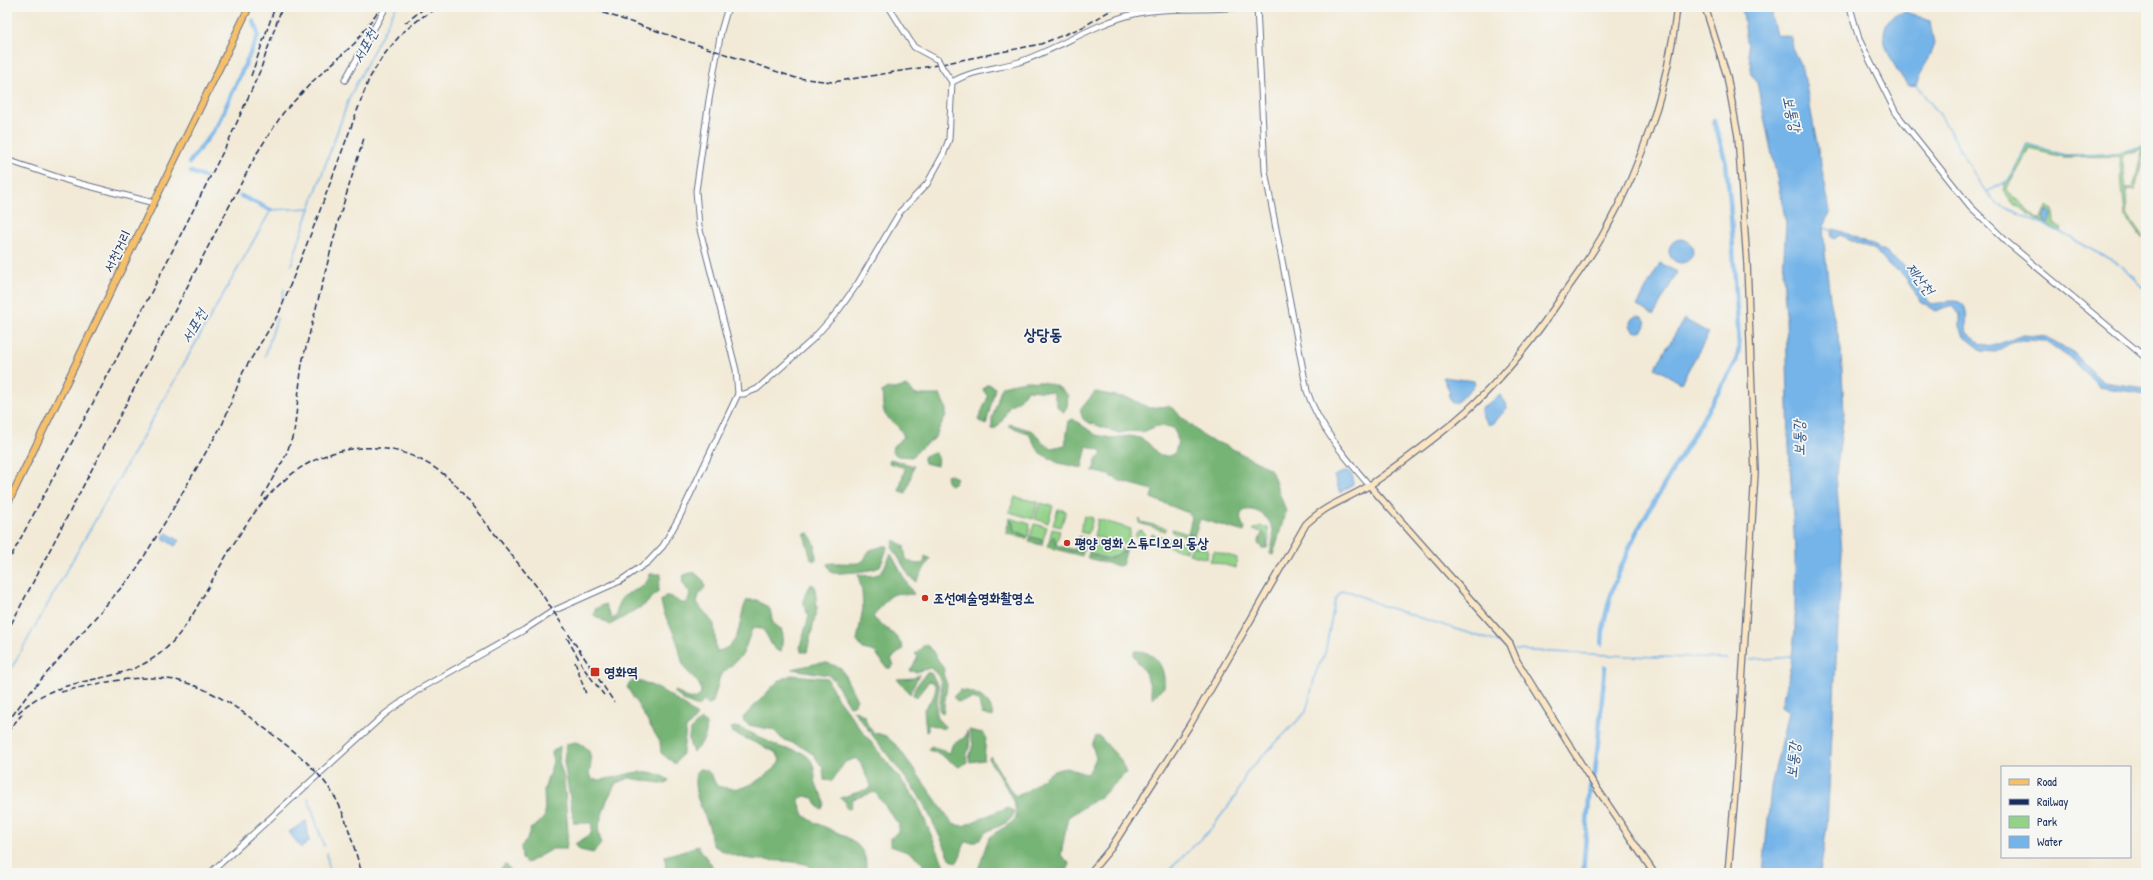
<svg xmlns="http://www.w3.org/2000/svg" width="2153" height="880" font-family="'Patrick Hand','Poor Story',sans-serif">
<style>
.green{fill:#93d288;stroke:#578073;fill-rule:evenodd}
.forest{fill:#76b474;stroke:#487269}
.water{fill:#74b4e8;stroke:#4872a3}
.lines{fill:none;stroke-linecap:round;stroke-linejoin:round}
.stream{stroke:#74b4e8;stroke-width:1.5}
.canal{stroke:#74b4e8;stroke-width:4.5}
.tertiary-casing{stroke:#667088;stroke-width:7}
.secondary-casing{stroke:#667088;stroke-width:8}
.primary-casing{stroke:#667088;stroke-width:8}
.tertiary{stroke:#fff;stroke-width:5}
.secondary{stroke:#fbe6c4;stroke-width:5.5}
.primary{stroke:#f6c06b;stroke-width:6}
.rail{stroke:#1b2f5e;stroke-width:1.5;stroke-dasharray:6 3;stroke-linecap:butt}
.tertiary-bridge-casing{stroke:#667088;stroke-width:7;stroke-linecap:butt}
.tertiary-bridge{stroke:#fff;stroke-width:5}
.poi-dot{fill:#c8321e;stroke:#f6f6f2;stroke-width:1.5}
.labels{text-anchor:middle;stroke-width:3.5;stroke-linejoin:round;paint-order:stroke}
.street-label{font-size:14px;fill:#1b2f5e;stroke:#f6f6f2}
.poi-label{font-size:14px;font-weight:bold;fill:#1b2f5e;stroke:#f6f6f2;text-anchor:start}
.water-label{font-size:15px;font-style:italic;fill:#365787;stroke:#f6f6f2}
.quarter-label{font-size:16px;font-weight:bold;fill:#1b2f5e;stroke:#f6f6f2}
</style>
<rect width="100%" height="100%" fill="#f6f6f2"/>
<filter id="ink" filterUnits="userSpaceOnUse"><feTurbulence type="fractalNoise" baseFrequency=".025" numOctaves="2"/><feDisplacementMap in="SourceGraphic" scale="8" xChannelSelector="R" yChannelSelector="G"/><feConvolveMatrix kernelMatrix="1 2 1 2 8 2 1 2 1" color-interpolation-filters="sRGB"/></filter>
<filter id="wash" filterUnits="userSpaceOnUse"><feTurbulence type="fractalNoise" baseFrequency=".012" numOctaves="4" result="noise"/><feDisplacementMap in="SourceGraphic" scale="16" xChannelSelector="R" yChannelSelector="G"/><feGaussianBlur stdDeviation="0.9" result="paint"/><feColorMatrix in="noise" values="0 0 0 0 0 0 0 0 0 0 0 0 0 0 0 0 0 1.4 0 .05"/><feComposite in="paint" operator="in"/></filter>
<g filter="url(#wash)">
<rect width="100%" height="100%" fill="#f2ead7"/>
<g class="green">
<path d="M2027 144 2065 155 2116 154 2146 145 2135 190 2126 191 2127 214 2143 237H2141L2125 215 2119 156 2064 157 2029 149 2006 190 2038 219H2040L2048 206 2053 210 2054 224 2062 228 2061 232 2045 224H2047V211L2043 223C2033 218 2026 210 2015 205 2013 204 2006 194 2003 190L2005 183 2009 181ZM2143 149 2133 188 2126 189 2122 155Z"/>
<polygon points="1015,497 1038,502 1033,519 1009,512"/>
<polygon points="1040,503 1053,506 1048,523 1035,519"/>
<polygon points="1058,509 1066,511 1061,527 1053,525"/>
<polygon points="1084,516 1093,518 1088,534 1080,532"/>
<polygon points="1010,518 1030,524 1028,537 1014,530 1012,521 1009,520"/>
<polygon points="1140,518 1141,522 1166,528 1165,531 1139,523"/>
<polygon points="1098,519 1131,529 1128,546 1094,536"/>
<polygon points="1034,524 1047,527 1043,540 1030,537"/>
<polygon points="1261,526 1268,528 1269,540 1267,548 1263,532 1253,530"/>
<polygon points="1052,529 1060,531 1056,545 1055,541 1049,541"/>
<polygon points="1172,529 1194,536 1193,538 1173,533"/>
<circle cx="1140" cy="535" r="4.5"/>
<polygon points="1152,534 1188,544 1186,552 1149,541"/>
<polygon points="1079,536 1087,539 1084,549 1082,545 1075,550"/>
<polygon points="1092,540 1126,550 1126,552 1121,552 1114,558 1108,559 1089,553"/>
<polygon points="1192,546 1208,549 1207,559 1189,554"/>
<polygon points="1214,551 1237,558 1236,568 1210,561"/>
</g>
<g class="forest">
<path d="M1025 381C1040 381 1059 383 1068 396L1067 406 1064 412 1058 408 1053 392 1027 390 1018 401 1009 406 1002 421 995 429H992V419L1002 386Z"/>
<polygon points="989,384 995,388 986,425 978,420 988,397 983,390 985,386"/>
<path d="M906 386 916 395H940L946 408V415L934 439 923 446 912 457 898 456 892 452 893 446 904 437C899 423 886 420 884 412 882 405 883 398 882 392L887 388 894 389Z"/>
<path d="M1095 392 1132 399 1149 408 1168 406 1172 408 1207 439 1227 446 1270 469 1272 473 1286 511 1273 555 1270 554C1271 548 1274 539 1273 532 1270 506 1227 500 1245 529L1244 532 1200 519 1194 536 1188 533 1192 517 1186 512 1151 498 1153 490 1120 481 1109 475 1093 471 1097 457 1100 458 1102 451 1087 446 1082 468 1058 463 1040 453 1028 433 1008 426 1010 424 1033 431 1040 440 1051 448 1065 445 1069 421 1073 419 1096 435 1112 438 1131 436 1140 438 1148 443 1160 456H1170L1174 454C1179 444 1179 434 1171 427L1157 426 1143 432 1129 431 1119 433 1087 422 1083 419 1080 410Z"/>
<polygon points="935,453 938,456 937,466 925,463 923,460 923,457 929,454"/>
<polygon points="890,459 914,466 906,493 899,491 905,468 889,463"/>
<polygon points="949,474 957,478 954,483 950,485 947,482 946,475"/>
<polygon points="1009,520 1013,522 1014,530 1028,537 1026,539 1006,533"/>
<polygon points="1263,532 1266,536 1267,548 1262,548 1258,544 1261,535"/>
<polygon points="809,533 815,545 816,559 813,561 811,559 804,534"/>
<polygon points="1054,536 1056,545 1075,550 1082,545 1084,549 1082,556 1047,547 1049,541"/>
<polygon points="1030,537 1043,540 1042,545 1029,542"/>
<path d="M894 540 904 546 906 559C912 563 917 565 924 563L925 556 930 559 916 582 910 577 892 547Z"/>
<path d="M884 546H888C885 553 883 562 879 567 876 571 837 574 832 573L827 564C835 561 858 566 863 561 866 558 866 554 870 550Z"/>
<path d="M1121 552H1126L1122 565 1119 566 1087 558 1089 553C1103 560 1109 561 1121 552Z"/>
<path d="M891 554 909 587 914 594C908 596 902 592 895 594 887 596 878 611 873 617 883 628 899 634 903 649L891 659 894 665 891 668H887L875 652 863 649 857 641 863 608 862 592 858 575C882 577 880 575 891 554Z"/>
<path d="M694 572 704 581 705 587 699 595 697 603 714 624 716 650 719 651C744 644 737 619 747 600H757L770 609 773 623 781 629 783 635 781 652C768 649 770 631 758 627L752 629 743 654 720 676 713 702 708 706 704 701 698 707 686 702 673 692 676 691 685 697 694 699 700 696C704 682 691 678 685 668 680 659 680 648 676 639 671 625 663 616 661 601L665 596C674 595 678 605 687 603L690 594 682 581 684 575Z"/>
<path d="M650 574H661C661 580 658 585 658 592L646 604 610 625 594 615 595 609 605 604 612 619 617 616C615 585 644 598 650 574Z"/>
<path d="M811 584 815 586 817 608 807 652H801L800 646 809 616C801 604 803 596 811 584Z"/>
<path d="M925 644 930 647 945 671 943 673 947 685 943 714 939 710C941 692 946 679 930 668L916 672 910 671 918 657 915 654Z"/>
<path d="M1134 651C1155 650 1166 667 1164 687L1153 698 1147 676 1134 656Z"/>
<polygon points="819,663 827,663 841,668 857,700 853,705 849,706 834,680 828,675 792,669"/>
<path d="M926 673H931L939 687C938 702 931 716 946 727L944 729 928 724V731L926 732 924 709 934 696 936 687 933 682 929 681 916 698 913 695 915 688Z"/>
<polygon points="919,674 910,694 897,679 914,678"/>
<path d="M791 675 827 678 836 696 863 732 916 799 947 873H922L924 866C915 852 905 852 891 846V838L898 831 899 825 875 792 853 799 850 809 846 808V802L840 798 871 788V785C865 776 864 767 857 758L845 762 832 781 824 780 823 768 813 754 798 745 782 739 774 730 748 725 744 721 743 718 778 681Z"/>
<path d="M631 681C652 680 681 702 697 716L686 729 683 752 675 764 661 753 660 742 627 687Z"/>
<path d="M960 690C976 691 992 700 993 717L982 714 979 702 974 698 958 702 953 697Z"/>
<path d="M853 710 864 715 868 726 873 732 886 736 898 747 953 824 963 826 1006 808 1014 811C1013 824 996 826 986 832 983 835 980 839 977 842H966C961 849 962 856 956 863L951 860 928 812 917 793Z"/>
<path d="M701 720 705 722C710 734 701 745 693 752 686 738 688 729 701 720Z"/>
<path d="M735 727C751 731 765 741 780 747 790 751 801 749 809 758 817 766 813 777 817 787 821 795 827 800 822 809L818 807 814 798 805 796 800 798 799 802 804 815C822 832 874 835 865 873H812L810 867 806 864C774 857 742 866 713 845 710 839 711 833 709 827 702 807 692 795 696 772L700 769C711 769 712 778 717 786 724 788 733 789 740 788 751 787 777 770 780 759L775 752 732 732 731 728Z"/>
<polygon points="969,730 983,733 986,737 984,760 970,762 969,759 973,744"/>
<path d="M967 731C974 749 964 751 967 762L959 767 938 753 928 750 931 746 950 753 952 745 965 737Z"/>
<path d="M1096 736 1100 737 1120 759 1126 773 1103 795 1068 817 1061 855 1069 863 1067 873H975C983 864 983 849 989 839 995 830 1007 828 1014 820 1024 810 996 771 989 760L990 756 1011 791 1016 796C1036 790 1044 769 1068 768 1074 768 1080 774 1088 774L1096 758 1092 745Z"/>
<path d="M575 742C592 746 593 759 589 774L593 780C621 781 641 761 669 780L666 784 629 778 616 783 607 800 598 828 601 844 593 853 580 850 575 844 591 834 592 823H574L564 762 566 744Z"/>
<polygon points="560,746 559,762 564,778 568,833 566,849 552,849 527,863 522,859 521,846 527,840 530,829 538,824 545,816 544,790 553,762 552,752"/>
<polygon points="698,846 717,873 666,873 665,856"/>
<polygon points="505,864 514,873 497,873"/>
</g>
<g class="water">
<polygon points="1742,7 1776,7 1771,16 1776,34 1791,37 1792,48 1803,70 1830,211 1823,227 1825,252 1830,299 1841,349 1844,413 1836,474 1842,552 1827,825 1820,873 1763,873 1771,787 1788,712 1781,707 1791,664 1795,632 1795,551 1789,446 1786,315 1783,274 1786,222 1757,83 1752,75"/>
<path d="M1907 12 1930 21 1934 45 1916 85 1908 86C1897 70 1871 35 1892 17 1895 14 1902 13 1907 12Z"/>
<polygon points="2048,210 2051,214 2049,223 2045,224 2043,217"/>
<path d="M1833 229 1846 233 1887 252 1891 257 1906 267 1930 303C1939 306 1959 294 1965 308 1968 315 1965 325 1967 333L1981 344 1993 346 2023 335 2047 337 2074 353 2103 382 2146 388V394L2099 387 2072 359 2044 341 2021 340 2009 344 1995 352 1982 351 1964 337 1960 326V315L1953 306 1936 311 1920 301 1905 277 1899 271 1889 266 1875 250 1840 235 1834 239 1831 236Z"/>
<circle cx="1681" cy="251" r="12"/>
<polygon points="1660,263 1677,272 1654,315 1637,306"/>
<circle cx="1638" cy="324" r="8"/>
<polygon points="1684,319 1709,333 1681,383 1655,368"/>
<polygon points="1443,377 1474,381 1475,385 1456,403 1452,403 1448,394 1450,393"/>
<polygon points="1500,395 1506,403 1507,408 1494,423 1489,425 1482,416 1481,409"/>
<polygon points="1348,470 1353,477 1353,484 1340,493 1334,476"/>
<polygon points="167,533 180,541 175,546 164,539 163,536"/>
<polygon points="306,821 309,842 301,848 289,832"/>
</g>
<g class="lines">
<g class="stream">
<polyline points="1916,85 1941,116 1980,184 1997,204 2056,230 2119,264"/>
<polyline points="1987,192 2009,180 2027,144 2065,155 2116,154 2146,145"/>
<polyline points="1822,227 1833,231"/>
<polyline points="291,265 310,208"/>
<polyline points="2122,266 2146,290"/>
<polyline points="281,303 284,289"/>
<polyline points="265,356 277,318"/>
<polyline points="1514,650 1628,656 1727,659"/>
<polyline points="1750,660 1793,657"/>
<polyline points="7,676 271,210 310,208 350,96 396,7"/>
<polyline points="308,798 324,846"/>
<polyline points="327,853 329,873"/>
<polyline points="1097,873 1156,787"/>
<polyline points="1166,873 1211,829 1235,797 1247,772 1306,712 1316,672 1325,653 1335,600 1342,591 1351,592 1383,606 1497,642 1510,649"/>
</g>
<g class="canal">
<polyline points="189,163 217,126 258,36 257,29 253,21"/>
<polyline points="191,172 204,177"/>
<polyline points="241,196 271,210"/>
<path d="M1602 644C1603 605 1621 566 1637 531L1736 362 1739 348 1738 328 1730 201 1726 163 1714 121"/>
<polyline points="1583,873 1590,787 1595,774 1605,667"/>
</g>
</g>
</g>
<g filter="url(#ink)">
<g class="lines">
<defs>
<g id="tertiary">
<polyline points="728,7 721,31 709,100 696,191 699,226 736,370 738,394"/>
<polyline points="889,7 914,47 938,60"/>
<path d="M1257 7 1265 171 1307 391C1319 427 1345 457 1369 485"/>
<polyline points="1850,7 1859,39 1896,113 1970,206 2008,243 2146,358"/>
<polyline points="943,69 952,82"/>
<polyline points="345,80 386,7"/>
<polyline points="7,160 66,180 154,203"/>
<path d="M210 873 385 714 418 690 524 630 553 611 620 581 648 562 663 546 680 516 738 394H744L757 389 812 340 838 311 858 283 900 212 927 184 944 153 949 139 952 82C973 70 996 69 1019 62 1058 49 1093 24 1134 14 1169 6 1207 11 1243 7"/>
</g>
<g id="secondary">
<polyline points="1705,7 1727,76 1738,136 1747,263 1755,473 1736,781 1728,873"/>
<polyline points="1369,485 1510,644 1517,661 1588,775 1654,873"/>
<path d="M1090 873 1111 848 1191 723 1306 524C1325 505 1348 499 1370 485 1395 468 1419 450 1443 431 1492 393 1531 344 1565 292 1579 272 1594 252 1605 231 1643 163 1669 84 1677 7"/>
</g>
<polyline id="primary" points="7,505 249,7"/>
</defs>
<use href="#tertiary" class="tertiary-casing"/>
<use href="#secondary" class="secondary-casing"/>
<use href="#primary" class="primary-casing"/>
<use href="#tertiary" class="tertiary"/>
<use href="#secondary" class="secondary"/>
<use href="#primary" class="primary"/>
<g class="rail">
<polyline points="586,7 796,78 833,82 932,66 1041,44 1083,27 1116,7"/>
<polyline points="405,23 426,7"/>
<polyline points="251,76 275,7"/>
<polyline points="262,497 285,457 294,433 302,363 339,218 364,138"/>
<polyline points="7,564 134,326 229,140 260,71 282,7"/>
<polyline points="7,632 257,153 283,113 313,81 355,43 381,7"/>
<polyline points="567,638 585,670 604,695"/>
<polyline points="575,662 586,694"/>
<path d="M61 692C98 683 150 671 187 683 219 693 246 714 272 734 297 753 320 771 336 799 348 821 354 849 362 873"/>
<path d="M18 713C63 670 118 689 163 651 183 634 195 611 207 589 244 526 280 453 362 448 397 445 431 461 455 484L537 587 614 702"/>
<polyline points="7,723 26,697 134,573 167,519 223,423 243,372 279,313 316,221 369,79 383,56 402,33 422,17 440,7"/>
<polyline points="7,732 24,712"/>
</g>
<defs>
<polyline id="tertiary-bridge" points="938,60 943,69"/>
</defs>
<use href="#tertiary-bridge" class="tertiary-bridge-casing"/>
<use href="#tertiary-bridge" class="tertiary-bridge"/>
</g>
</g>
<g class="poi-dot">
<circle cx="1067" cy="543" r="4"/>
<circle cx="925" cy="598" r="4"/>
<rect x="590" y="667" width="10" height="10" rx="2"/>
</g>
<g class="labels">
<g class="street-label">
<text transform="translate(117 251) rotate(-64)" y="5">서천거리</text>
</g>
<g class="poi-label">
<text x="1075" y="548">평양 영화 스튜디오의 동상</text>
<text x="933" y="603">조선예술영화촬영소</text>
<text x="604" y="677">영화역</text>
</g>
<g class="water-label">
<text transform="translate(365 46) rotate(-63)" y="5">서포천</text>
<text transform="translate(1792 114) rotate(77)" y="5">보통강</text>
<text transform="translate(1920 279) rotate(52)" y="5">제산천</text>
<text transform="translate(194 326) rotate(-60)" y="5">서포천</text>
<text transform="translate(1799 438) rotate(-90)" y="5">보통강</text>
<text transform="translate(1793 760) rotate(-84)" y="5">보통강</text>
</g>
<g class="quarter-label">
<text x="1043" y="340">상당동</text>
</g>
</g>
<rect width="2153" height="880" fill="none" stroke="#f6f6f2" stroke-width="24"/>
<rect x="2001" y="766" width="130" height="92" fill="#f6f6f2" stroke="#9ea6b7"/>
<rect x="2009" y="779" width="20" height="6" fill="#f6c06b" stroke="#9ea6b7"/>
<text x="2037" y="786" font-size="12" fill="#1b2f5e">Road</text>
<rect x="2009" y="799" width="20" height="6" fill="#1b2f5e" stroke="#9ea6b7"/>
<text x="2037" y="806" font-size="12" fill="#1b2f5e">Railway</text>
<rect x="2009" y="816" width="20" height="12" fill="#93d288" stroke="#9ea6b7"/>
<text x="2037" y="826" font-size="12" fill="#1b2f5e">Park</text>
<rect x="2009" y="836" width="20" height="12" fill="#74b4e8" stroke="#9ea6b7"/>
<text x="2037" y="846" font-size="12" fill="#1b2f5e">Water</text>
</svg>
